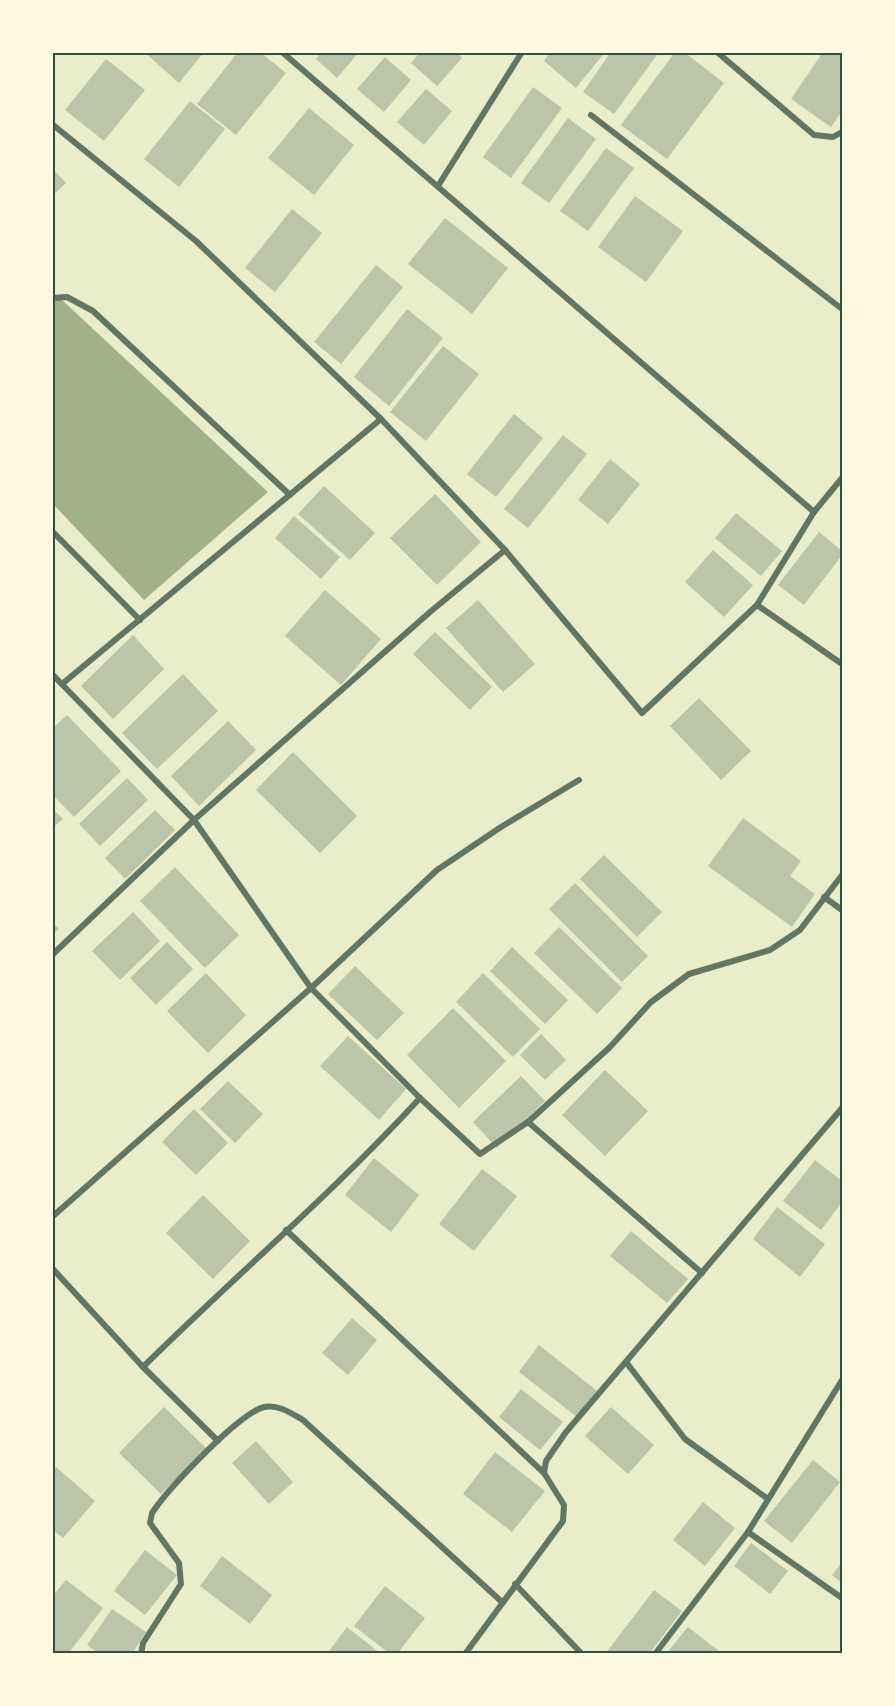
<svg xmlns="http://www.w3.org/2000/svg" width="895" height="1706" font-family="'Source Sans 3',sans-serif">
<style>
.water{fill:#a3b18a}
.building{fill:#bcc5a7}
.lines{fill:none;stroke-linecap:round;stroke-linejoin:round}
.minor{stroke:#617663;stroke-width:6}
.neatline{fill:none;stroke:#344e41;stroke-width:2}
</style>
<rect width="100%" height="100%" fill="#e9edc9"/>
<polygon class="water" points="61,299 268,492 144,600 53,504 52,302"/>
<g class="building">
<polygon points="144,52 204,52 179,83"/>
<polygon points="238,52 260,52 286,73 236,135 197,104"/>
<polygon points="321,52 359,52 337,78 316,59"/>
<polygon points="420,52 457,52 462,58 437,86 411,63"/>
<polygon points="550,52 605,52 576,88 544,61"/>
<polygon points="611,52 659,52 614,114 583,92"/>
<polygon points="675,52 684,52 724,83 667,159 621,125"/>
<polygon points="823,52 842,52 842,111 831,127 791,99"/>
<polygon points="385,57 411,80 384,112 357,89"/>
<polygon points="106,59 145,90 104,141 65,110"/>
<polygon points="533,87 562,108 511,178 483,157"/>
<polygon points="426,89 452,111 424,145 397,122"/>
<polygon points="190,101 225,129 179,187 144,159"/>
<polygon points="309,108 354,145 314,195 268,158"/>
<polygon points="568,118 596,139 549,203 521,183"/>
<polygon points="606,148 634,168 588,231 560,211"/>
<polygon points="52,168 66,183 52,196"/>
<polygon points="635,196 683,231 646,282 598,247"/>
<polygon points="292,209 322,233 275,292 245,268"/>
<polygon points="445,218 508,268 472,314 408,264"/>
<polygon points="376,265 403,287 341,364 314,342"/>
<polygon points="407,309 443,338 389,406 354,377"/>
<polygon points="443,346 479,374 426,441 390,412"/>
<polygon points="514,414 543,438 496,497 467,474"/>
<polygon points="563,435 587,454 528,528 504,509"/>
<polygon points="610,459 640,484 608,524 578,500"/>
<polygon points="324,486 375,533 350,560 298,514"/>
<polygon points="435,494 481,542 437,585 390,538"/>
<polygon points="736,513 782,551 761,576 715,538"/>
<polygon points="294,516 340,557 321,579 275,538"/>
<polygon points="819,532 842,551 842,555 804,605 778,585"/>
<polygon points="713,550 753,585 724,617 685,582"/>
<polygon points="325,590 381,639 341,685 285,636"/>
<polygon points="478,600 535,664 503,692 446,628"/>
<polygon points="435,632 492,687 470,710 413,654"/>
<polygon points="133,635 164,669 113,719 81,686"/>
<polygon points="183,674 218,711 157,769 122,733"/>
<polygon points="699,698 751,751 721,780 670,726"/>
<polygon points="67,715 121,771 74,817 52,794 52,729"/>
<polygon points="228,721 256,750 199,806 171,776"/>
<polygon points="293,752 357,816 320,853 256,790"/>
<polygon points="127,778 148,800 100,846 79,824"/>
<polygon points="52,808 63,819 52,828"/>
<polygon points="155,810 175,830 125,879 105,858"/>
<polygon points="743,818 801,861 790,876 815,894 792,927 708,866"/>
<polygon points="604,855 662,912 637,937 580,879"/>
<polygon points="175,867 239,935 205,968 140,901"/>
<polygon points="575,883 648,956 622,982 549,909"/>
<polygon points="133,912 160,941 120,980 92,951"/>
<polygon points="52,922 59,929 52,935"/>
<polygon points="559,927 622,988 597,1014 534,953"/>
<polygon points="167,942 193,969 156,1005 130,978"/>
<polygon points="512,947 568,1000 545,1024 490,971"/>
<polygon points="355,966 404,1013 377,1040 328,994"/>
<polygon points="206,973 246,1015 208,1053 167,1011"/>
<polygon points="483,973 540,1029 513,1057 456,1002"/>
<polygon points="453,1008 506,1061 459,1108 407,1055"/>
<polygon points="541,1034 566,1060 545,1080 520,1055"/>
<polygon points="348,1036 406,1089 379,1120 320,1066"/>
<polygon points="605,1070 648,1111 605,1156 562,1115"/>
<polygon points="521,1076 545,1101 497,1148 473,1122"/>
<polygon points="228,1081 263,1114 235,1143 200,1109"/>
<polygon points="194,1109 228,1143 196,1175 162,1142"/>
<polygon points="374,1158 419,1195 391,1232 345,1195"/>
<polygon points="815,1160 842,1181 842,1202 821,1230 783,1201"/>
<polygon points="482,1169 517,1196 474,1251 439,1224"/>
<polygon points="203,1195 250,1241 213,1279 166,1233"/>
<polygon points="777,1207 825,1244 800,1277 753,1239"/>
<polygon points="631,1231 688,1279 667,1303 610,1256"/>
<polygon points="352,1318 377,1340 348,1375 322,1353"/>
<polygon points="539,1345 597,1391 577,1417 519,1372"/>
<polygon points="521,1389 563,1422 540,1450 499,1417"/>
<polygon points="164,1407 206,1448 161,1494 119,1453"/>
<polygon points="611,1407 654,1445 628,1474 585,1436"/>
<polygon points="256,1441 293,1482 269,1504 232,1463"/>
<polygon points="495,1452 545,1491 512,1532 463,1494"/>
<polygon points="813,1460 840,1482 792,1543 764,1521"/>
<polygon points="56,1467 95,1501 63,1538 52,1529 52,1471"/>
<polygon points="703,1502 735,1528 705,1566 673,1540"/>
<polygon points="751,1543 788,1571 770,1594 734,1566"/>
<polygon points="145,1550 177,1575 145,1615 114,1591"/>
<polygon points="222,1556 272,1595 250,1624 200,1586"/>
<polygon points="842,1562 842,1583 832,1575"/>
<polygon points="66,1580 103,1608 68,1654 52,1654 52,1597"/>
<polygon points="385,1586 425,1618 397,1654 390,1654 354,1626"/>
<polygon points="654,1590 682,1611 649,1654 605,1654"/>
<polygon points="112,1609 146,1632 132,1654 99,1654 87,1645"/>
<polygon points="347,1627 381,1654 327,1654"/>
<polygon points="688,1627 720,1652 719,1654 674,1654 669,1650"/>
</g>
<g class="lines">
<g class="minor">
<polyline points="282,52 814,512"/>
<polyline points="717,52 814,135 833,137 842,132"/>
<polyline points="591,115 842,309"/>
<polyline points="52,124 196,241 381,419 505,550 430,612 194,820 52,674"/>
<polyline points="438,186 522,52"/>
<polyline points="52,298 67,297 93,311 290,495"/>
<polyline points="52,531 140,620"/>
<polyline points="505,550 642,713 757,605 814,512 842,478"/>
<polyline points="757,605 842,664"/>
<polyline points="62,684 381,419"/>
<polyline points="824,897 842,910"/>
<polyline points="52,955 194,820 311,988 420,1098"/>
<polyline points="528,1122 702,1273"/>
<polyline points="52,1217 311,988 437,870 501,827 579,780"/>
<polyline points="286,1230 544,1473"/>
<path d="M52 1268 143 1367C235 1276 333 1193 420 1098L480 1154 528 1122 610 1047 651 1002 689 974 770 950 800 930 842 875"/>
<polyline points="626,1362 685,1439 768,1499"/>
<polyline points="143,1367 218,1441"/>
<polyline points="748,1532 842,1598"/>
<polyline points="515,1584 582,1654"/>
<path d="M141 1654 143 1643 181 1584 179 1563 150 1523 152 1513C168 1489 238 1414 264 1407 278 1404 291 1413 303 1420L502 1602"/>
<polyline points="465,1654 563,1521 564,1505 544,1473 546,1461 566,1432 842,1108"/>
<polyline points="655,1654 748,1532 842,1380"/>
</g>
</g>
<rect width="895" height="1706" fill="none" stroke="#fefae0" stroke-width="108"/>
<rect x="54" y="54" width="787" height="1598" class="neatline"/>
</svg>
